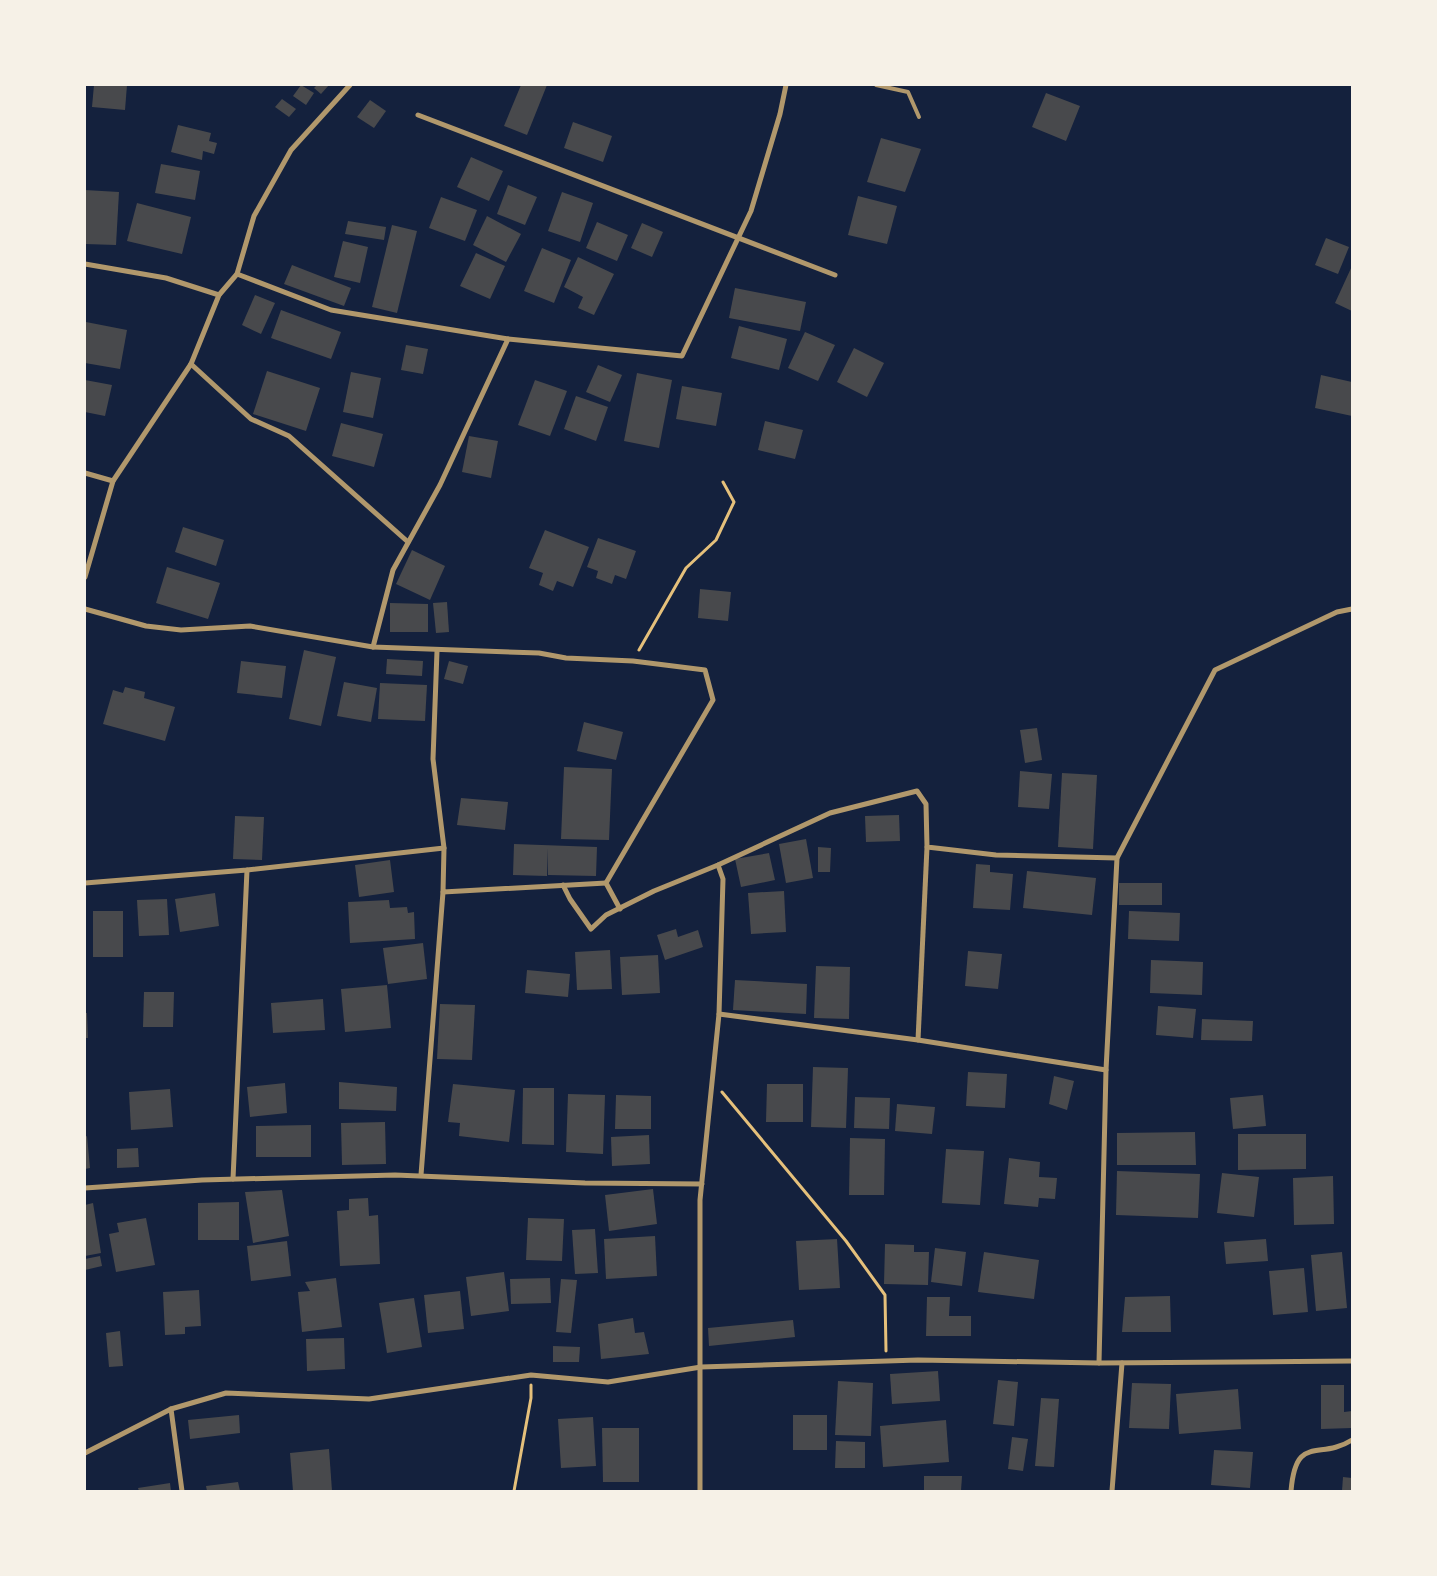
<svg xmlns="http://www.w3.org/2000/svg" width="1437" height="1576" font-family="'Archivo Narrow',sans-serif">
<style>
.building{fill:#48494c}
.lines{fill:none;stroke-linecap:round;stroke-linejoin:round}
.path{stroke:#e5c07b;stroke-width:3}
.service{stroke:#b1986c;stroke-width:4}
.minor{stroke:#b1986c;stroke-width:5}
</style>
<rect width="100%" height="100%" fill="#14213d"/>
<g class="building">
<polygon points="94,85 127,85 125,110 92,107"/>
<polygon points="301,85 314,93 306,105 293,96"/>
<polygon points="317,85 329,85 321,94 314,88"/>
<polygon points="521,85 547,85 527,135 504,126"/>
<polygon points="1046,93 1080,106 1066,141 1032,127"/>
<polygon points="282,99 296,109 289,117 275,107"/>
<polygon points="370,100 386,111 374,128 357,117"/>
<polygon points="573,122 612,136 603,162 564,148"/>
<polygon points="178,125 211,133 209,141 217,143 214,154 203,151 202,160 171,152"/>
<polygon points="881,138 921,149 905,192 867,182"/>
<polygon points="471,157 503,171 489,201 457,187"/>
<polygon points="161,164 200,171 195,200 155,193"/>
<polygon points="508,185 537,197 525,225 497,214"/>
<polygon points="85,190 119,192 116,245 85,244"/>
<polygon points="562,192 593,203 580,242 548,231"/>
<polygon points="858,196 897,206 887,244 848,235"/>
<polygon points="441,197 477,210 465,241 429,228"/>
<polygon points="137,203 191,217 182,254 127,241"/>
<polygon points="487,216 521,234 506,262 473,245"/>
<polygon points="348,221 386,227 384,240 345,234"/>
<polygon points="597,222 628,235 617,261 586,248"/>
<polygon points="642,223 663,232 652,257 631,248"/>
<polygon points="392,225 417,231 397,313 372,307"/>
<polygon points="1326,238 1349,247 1338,274 1315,265"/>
<polygon points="343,241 368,247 360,283 334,277"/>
<polygon points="542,248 571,260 554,303 524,291"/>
<polygon points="476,253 505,266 490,299 460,286"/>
<polygon points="578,257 614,274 594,315 578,308 583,297 564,287"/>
<polygon points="292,265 351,288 344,306 284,284"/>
<polygon points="1352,266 1352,311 1335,303"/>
<polygon points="735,288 806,302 800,331 729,318"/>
<polygon points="255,295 275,303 261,334 242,325"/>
<polygon points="281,310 341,332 331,359 271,338"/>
<polygon points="86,322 127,330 120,369 85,363"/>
<polygon points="739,326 787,339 779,370 731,358"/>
<polygon points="805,332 835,345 818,381 788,368"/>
<polygon points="406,345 428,349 423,374 401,370"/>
<polygon points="854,348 884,363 867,397 837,382"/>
<polygon points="598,365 622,375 610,402 586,392"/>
<polygon points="267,371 320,388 306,431 253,414"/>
<polygon points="351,372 381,378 373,418 343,412"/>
<polygon points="637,373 672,380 659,448 624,441"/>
<polygon points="1321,375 1352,382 1352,416 1315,408"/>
<polygon points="85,380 112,385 105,416 85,412"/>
<polygon points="535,380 567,391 550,436 518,425"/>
<polygon points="682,386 722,393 716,426 676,419"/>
<polygon points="576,396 608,407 596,441 564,429"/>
<polygon points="765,421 803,430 795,459 758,450"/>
<polygon points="341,423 383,434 374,467 332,456"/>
<polygon points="469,436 498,441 491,478 462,472"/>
<polygon points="183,527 224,540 216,566 175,552"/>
<polygon points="545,530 589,547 573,587 557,581 553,591 539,585 543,573 529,568"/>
<polygon points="598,538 636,551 626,579 615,575 612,584 596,578 598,571 587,567"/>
<polygon points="412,550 445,566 430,600 396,584"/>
<polygon points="167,567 220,583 208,619 156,603"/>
<polygon points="700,589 731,592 728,621 698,618"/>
<polygon points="447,602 449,632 436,633 433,603"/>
<polygon points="390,603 428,604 428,632 390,632"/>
<polygon points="304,650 336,657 321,726 289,719"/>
<polygon points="387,659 423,661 422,676 386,674"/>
<polygon points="241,661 286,666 282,698 237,693"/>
<polygon points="449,661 468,666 463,684 444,679"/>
<polygon points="344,682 377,688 371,722 337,716"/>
<polygon points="380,683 427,685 425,721 378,719"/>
<polygon points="125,687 145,692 144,698 175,707 165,741 103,724 113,690 123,693"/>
<polygon points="584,722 623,732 616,760 577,751"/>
<polygon points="1037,728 1042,760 1025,763 1020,730"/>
<polygon points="564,767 612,769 609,840 561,839"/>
<polygon points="1020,771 1052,774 1049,809 1018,807"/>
<polygon points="1062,773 1097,775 1093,849 1058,847"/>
<polygon points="461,798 508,802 505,830 457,825"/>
<polygon points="899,815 900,841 866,842 865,816"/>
<polygon points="235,816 264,817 262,860 233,859"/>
<polygon points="806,839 813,878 786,883 779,844"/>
<polygon points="514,844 597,847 596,876 548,875 548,848 547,876 513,875"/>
<polygon points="818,847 831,848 830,872 818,872"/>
<polygon points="769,853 775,880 741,887 735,859"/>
<polygon points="390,860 394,892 359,897 355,865"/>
<polygon points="976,864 990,865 990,872 1013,874 1010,910 973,908"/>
<polygon points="1027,871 1096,878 1092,915 1023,908"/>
<rect x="1119" y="883" width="43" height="22"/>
<polygon points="784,891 786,932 751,934 748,893"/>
<polygon points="215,893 219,926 180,932 175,899"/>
<polygon points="167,899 169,935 139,936 137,900"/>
<polygon points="389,900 390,908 407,907 408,913 414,912 415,939 350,943 348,902"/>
<rect x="93" y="911" width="30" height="46"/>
<polygon points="1129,911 1180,913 1179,941 1128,939"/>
<polygon points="676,929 678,937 698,930 703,947 665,960 657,935"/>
<polygon points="423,943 427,979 388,984 383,948"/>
<polygon points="610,950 612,989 577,990 575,952"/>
<polygon points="968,951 1002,954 998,989 965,986"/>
<polygon points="658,955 660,993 622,995 620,957"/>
<polygon points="1151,960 1203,962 1202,995 1150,993"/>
<polygon points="816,966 850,967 849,1019 814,1018"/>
<polygon points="527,970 570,974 568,997 525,993"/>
<polygon points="735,980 807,984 806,1014 733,1010"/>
<polygon points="387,985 391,1028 345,1032 341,989"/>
<polygon points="144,992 174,992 173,1027 143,1027"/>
<polygon points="323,999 325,1030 273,1033 271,1003"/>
<polygon points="440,1004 475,1005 472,1060 437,1059"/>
<polygon points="1158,1006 1196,1009 1193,1038 1156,1035"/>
<polygon points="85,1013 87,1013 88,1038 85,1038"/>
<polygon points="1202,1019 1253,1021 1252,1041 1201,1040"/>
<polygon points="813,1067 848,1068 846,1128 811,1127"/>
<polygon points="968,1072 1007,1074 1005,1108 966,1106"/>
<polygon points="1054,1076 1074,1081 1067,1110 1049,1104"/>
<polygon points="339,1082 397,1087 396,1111 339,1109"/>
<polygon points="285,1083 287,1113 250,1117 247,1087"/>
<polygon points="453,1084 515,1090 509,1142 459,1136 460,1123 448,1122"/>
<polygon points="767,1084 803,1084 803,1122 766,1122"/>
<polygon points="523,1088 554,1088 554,1145 522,1144"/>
<polygon points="170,1089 173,1127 131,1130 129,1092"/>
<polygon points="568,1094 605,1095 603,1154 566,1152"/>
<polygon points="616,1095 651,1096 651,1129 615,1129"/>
<polygon points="1263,1095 1266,1126 1233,1129 1230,1098"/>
<polygon points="855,1097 890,1098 889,1129 854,1128"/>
<polygon points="897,1104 935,1107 932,1134 895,1131"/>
<polygon points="385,1122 386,1164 342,1165 341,1123"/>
<polygon points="311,1125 311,1157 256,1157 256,1126"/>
<polygon points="1195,1132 1196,1165 1117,1165 1117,1133"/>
<polygon points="1238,1134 1306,1134 1306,1169 1238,1170"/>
<polygon points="649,1135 650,1164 612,1166 611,1137"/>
<polygon points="87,1136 90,1168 85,1169 85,1137"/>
<polygon points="850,1138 885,1139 884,1195 849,1195"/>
<polygon points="138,1148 139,1167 117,1168 117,1149"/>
<polygon points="946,1149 984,1151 980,1205 942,1203"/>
<polygon points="1009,1158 1040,1162 1039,1177 1057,1178 1055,1199 1039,1198 1038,1207 1004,1204"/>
<polygon points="1117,1171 1200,1174 1198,1218 1116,1215"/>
<polygon points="1222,1173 1259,1177 1254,1217 1217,1213"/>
<polygon points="1333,1176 1334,1224 1294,1225 1293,1178"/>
<polygon points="653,1189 657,1224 609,1231 605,1195"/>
<polygon points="282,1190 289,1236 253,1243 245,1192"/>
<polygon points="368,1198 369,1216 378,1215 380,1264 340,1266 337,1211 349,1210 349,1199"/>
<polygon points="239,1202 239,1240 198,1240 198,1203"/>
<polygon points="93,1203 101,1253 85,1256 85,1205"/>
<polygon points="146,1218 155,1265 116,1272 109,1234 119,1232 117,1223"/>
<polygon points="528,1218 564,1219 562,1261 526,1260"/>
<polygon points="595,1229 598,1273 575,1274 572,1230"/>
<polygon points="655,1236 657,1276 606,1279 604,1239"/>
<polygon points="837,1239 840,1288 799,1290 796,1241"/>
<polygon points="1266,1239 1268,1261 1226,1264 1224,1242"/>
<polygon points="287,1241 291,1276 251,1281 247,1246"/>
<polygon points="885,1244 914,1245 914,1252 929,1252 928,1285 884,1284"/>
<polygon points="935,1248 966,1252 962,1286 931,1282"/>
<polygon points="984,1252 1039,1260 1034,1299 978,1292"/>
<polygon points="1342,1252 1347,1308 1316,1311 1311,1255"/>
<polygon points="100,1256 102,1266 85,1270 85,1259"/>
<polygon points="1304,1268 1308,1312 1273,1315 1269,1271"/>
<polygon points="504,1272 509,1311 471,1316 466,1277"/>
<polygon points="336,1278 342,1327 302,1332 298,1292 310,1291 305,1282"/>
<polygon points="550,1278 551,1303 511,1304 510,1279"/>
<polygon points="561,1279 577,1280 571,1333 556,1332"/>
<polygon points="199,1290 201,1326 185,1327 185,1334 165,1335 163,1292"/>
<polygon points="460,1291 464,1329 428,1333 424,1295"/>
<polygon points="1170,1296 1171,1332 1122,1332 1125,1297"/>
<polygon points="927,1297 950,1297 949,1316 971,1316 971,1336 926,1336"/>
<polygon points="414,1298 422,1347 387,1353 379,1303"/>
<polygon points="633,1318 635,1333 644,1332 649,1354 601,1359 598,1324"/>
<polygon points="793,1320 795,1337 709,1346 708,1328"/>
<polygon points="120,1331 123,1366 109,1367 106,1333"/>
<polygon points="344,1338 345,1369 307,1371 306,1339"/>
<polygon points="553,1346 580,1347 579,1362 553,1362"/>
<polygon points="938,1371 940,1401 892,1404 890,1374"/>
<polygon points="998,1380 1018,1382 1014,1426 993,1424"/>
<polygon points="838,1381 873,1383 871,1436 835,1435"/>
<polygon points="1132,1383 1171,1384 1169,1429 1129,1428"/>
<polygon points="1321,1385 1344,1385 1344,1412 1352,1411 1352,1428 1321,1429"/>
<polygon points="1238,1389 1241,1429 1179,1434 1176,1394"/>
<polygon points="1041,1398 1059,1399 1054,1467 1035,1466"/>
<polygon points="239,1415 240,1433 190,1439 188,1420"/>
<rect x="793" y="1415" width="34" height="35"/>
<polygon points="593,1417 596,1466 561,1468 558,1419"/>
<polygon points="946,1420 949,1462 883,1467 880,1426"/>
<polygon points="602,1428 639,1428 639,1482 603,1482"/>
<polygon points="1012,1437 1028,1439 1023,1471 1008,1469"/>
<polygon points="836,1441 865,1442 865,1468 835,1468"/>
<polygon points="329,1449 332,1491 293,1491 290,1453"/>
<polygon points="1214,1450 1253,1452 1250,1488 1211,1485"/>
<polygon points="924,1476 962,1476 961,1491 924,1491"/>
<polygon points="1343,1477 1352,1478 1352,1491 1342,1491"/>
<polygon points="238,1482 240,1491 207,1491 206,1486"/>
<polygon points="170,1483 171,1491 139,1491 138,1488"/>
</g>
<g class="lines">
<g class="path">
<polyline points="639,650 686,568 716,540 734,502 723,482"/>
<polyline points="722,1092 846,1241 885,1295 886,1351"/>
<polyline points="514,1491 531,1398 531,1385"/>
</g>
<polyline class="service" points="876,85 908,92 919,117"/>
<g class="minor">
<polyline points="418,115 835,275"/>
<polyline points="85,264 166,278 219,295"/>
<polyline points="237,274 331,310 508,339"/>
<polyline points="191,364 251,419 289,436 408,542"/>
<polyline points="85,473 113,481"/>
<polyline points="85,577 113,481 191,364 219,295 237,274 254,216 291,150 350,85"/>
<polyline points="85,609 146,626 181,630 250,626 373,647 539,653 566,658 633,661 705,670 713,700 606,883 620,909"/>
<polyline points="373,647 393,570 440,485 508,339 682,356 751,211 780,114 786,85"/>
<polyline points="437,651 433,759 444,848 443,892 606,883"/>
<polyline points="85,883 247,870 444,848"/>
<polyline points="563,885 570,899 591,929 606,915 654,891 718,865 830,813 917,791 926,804 927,847 996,855 1117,858"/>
<polyline points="719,1014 918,1040 1106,1070"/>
<polyline points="918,1040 927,847"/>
<polyline points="421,1175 443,892"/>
<polyline points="233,1179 247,870"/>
<polyline points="85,1188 202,1180 395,1175 585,1183 702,1184"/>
<polyline points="1099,1363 1106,1070 1117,858 1215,670 1337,612 1352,609"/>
<polyline points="171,1409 182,1491"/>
<polyline points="85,1453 171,1409 226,1393 369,1399 531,1375 608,1382 701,1367 918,1360 1099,1363 1352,1361"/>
<polyline points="700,1491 700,1200 719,1014 723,879 718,865"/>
<polyline points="1112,1491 1122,1363"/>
<path d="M1291 1491C1296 1433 1319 1461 1352 1440"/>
</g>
</g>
<rect width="1437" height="1576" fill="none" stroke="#f6f1e7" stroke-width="172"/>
</svg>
